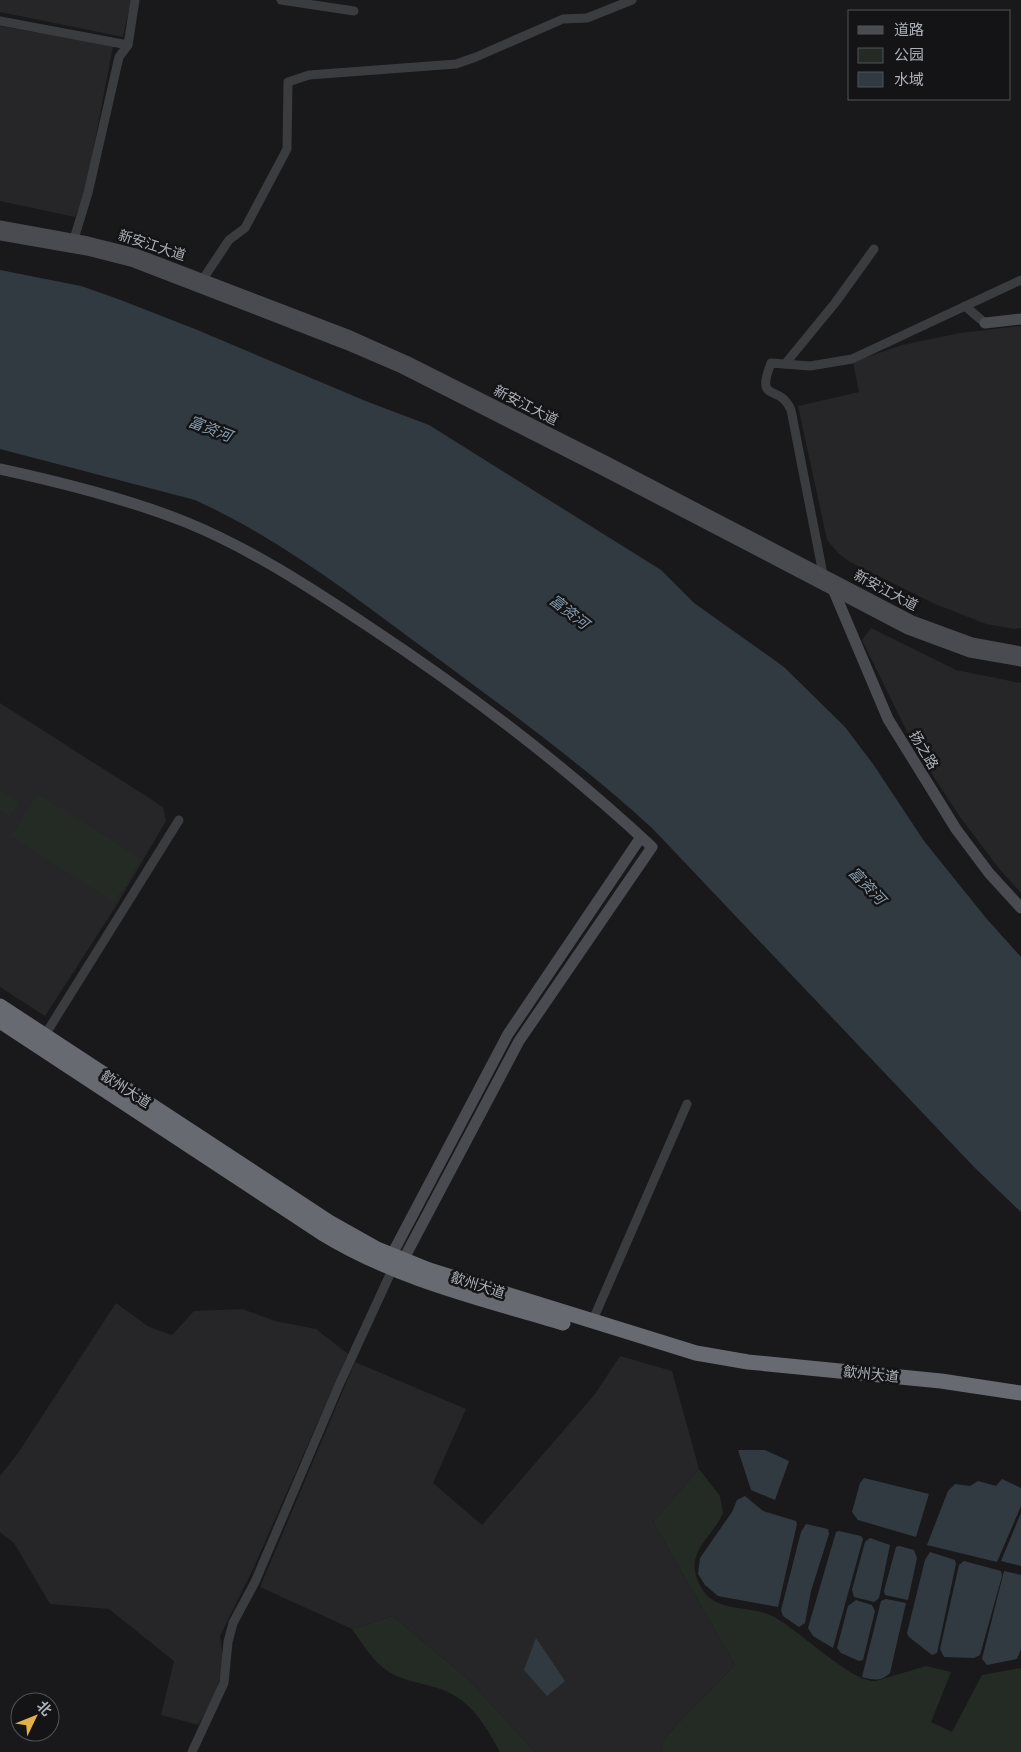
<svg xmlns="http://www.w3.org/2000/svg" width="1021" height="1752" font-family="'Source Sans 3','Noto Sans SC',sans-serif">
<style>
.built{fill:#262628}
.green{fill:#242b25}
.water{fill:#323a41}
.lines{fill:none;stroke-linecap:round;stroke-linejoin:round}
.street{stroke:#3b3c40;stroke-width:9}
.secondary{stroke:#494b50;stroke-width:11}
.highway{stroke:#676a71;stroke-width:15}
.labels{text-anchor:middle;stroke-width:5;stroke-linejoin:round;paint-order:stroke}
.street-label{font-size:14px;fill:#adb1ba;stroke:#141416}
.water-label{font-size:15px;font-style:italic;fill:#879eb1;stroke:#141416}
</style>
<rect width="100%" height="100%" fill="#19191b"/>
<g class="built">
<polygon points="0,0 131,0 123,37 0,12"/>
<polygon points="0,26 113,46 85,193 75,217 0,201"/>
<polygon points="1021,326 1021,628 1014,629 986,624 935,604 850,562 839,554 827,540 798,406 859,392 853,362 902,345 960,333"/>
<polygon points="871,628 956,670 1021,683 1021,893 1001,871 960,817 915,748 862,640"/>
<polygon points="0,703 163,807 166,821 116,906 45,1016 0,987"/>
<polygon points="116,1303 149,1327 172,1335 194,1311 242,1309 275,1321 316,1329 348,1354 253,1569 220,1636 224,1664 214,1699 198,1725 161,1715 174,1661 109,1609 50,1604 14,1543 0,1532 0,1476 18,1453"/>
<polygon points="620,1356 672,1371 699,1469 653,1522 735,1665 663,1739 662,1752 535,1752 470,1681 393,1616 352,1629 260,1587 355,1362 466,1409 433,1483 482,1525 595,1394"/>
</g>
<g class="green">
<polygon points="0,790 19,802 10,816 0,810"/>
<polygon points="38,794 141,859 114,902 11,836"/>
<path d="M699 1469 720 1496 723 1513C713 1537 685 1551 698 1581 712 1617 749 1602 776 1618 798 1630 854 1684 876 1681L926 1666 951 1672 931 1722 952 1732 982 1675 1021 1668V1752H662L663 1739 735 1665 653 1522Z"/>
<path d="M393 1616 470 1681 535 1752H500C490 1734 479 1713 461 1700 438 1683 419 1686 397 1676 376 1667 365 1647 352 1629Z"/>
</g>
<g class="water">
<path d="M0 270 81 286 118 299 195 329 368 402 429 425 661 570 694 603 784 667 845 727 873 764 924 841 986 918 1021 957V1212L974 1167 652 828C582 764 505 708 429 652 354 597 281 539 195 500L0 449Z"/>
<polygon points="738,1450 765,1450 789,1461 775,1500 751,1490"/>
<polygon points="864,1478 929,1494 916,1537 858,1520 852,1512 860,1483"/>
<polygon points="1002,1479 1021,1488 1021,1506 997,1562 927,1545 948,1491 955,1484 970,1486 978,1481 996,1486"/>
<polygon points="745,1496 763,1511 796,1521 797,1524 778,1607 718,1596 705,1585 698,1574 700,1558 732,1512 737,1500"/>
<polygon points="1021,1513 1021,1566 1001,1561"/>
<polygon points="806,1524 828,1529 829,1534 811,1591 805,1623 799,1627 783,1616 781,1610 801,1532"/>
<polygon points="839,1531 861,1536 863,1539 833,1648 813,1636 808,1628 836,1532"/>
<polygon points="870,1538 890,1545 879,1598 874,1602 854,1597 852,1590 865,1542"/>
<polygon points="899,1546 914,1550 917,1558 908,1600 885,1595 884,1591 896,1547"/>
<polygon points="930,1552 955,1560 956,1564 937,1653 932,1655 909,1637 907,1633 925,1560"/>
<polygon points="964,1561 1001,1571 1002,1576 980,1655 974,1658 944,1657 940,1649 959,1565"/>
<polygon points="1004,1571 1021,1575 1021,1649 1017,1659 987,1665 982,1659"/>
<path d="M886 1599 906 1603 890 1673C881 1682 873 1680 862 1677L881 1601Z"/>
<polygon points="856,1600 872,1605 875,1611 863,1660 859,1661 841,1653 837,1648 848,1606"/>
<polygon points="536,1638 565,1681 547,1696 524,1670"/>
</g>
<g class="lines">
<g class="street">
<polyline points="281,0 354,11"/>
<polyline points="0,21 128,45"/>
<polyline points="74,239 88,193 119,57 128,45 135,0"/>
<polyline points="203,279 229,240 245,228 287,149 288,82 309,75 456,64 476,57 563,19 587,18 632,0"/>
<polyline points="965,306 985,323"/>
<polyline points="785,364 835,303 874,249"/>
<path d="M823 574 791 410C779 382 755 405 771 363L810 366 852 359 1021 280"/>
<polyline points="45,1035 179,820"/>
<polyline points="592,1322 687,1104"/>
<polyline points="192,1752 224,1683 228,1642 233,1623 255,1582 339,1385 392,1270"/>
</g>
<g class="secondary">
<polyline points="0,226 88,242 136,254 350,336 406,361 609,463 912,621 972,643 1021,652"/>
<polyline points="0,235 87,250 134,262 346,344 402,368 605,471 908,629 970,652 1021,661"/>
<polyline points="985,323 1021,319"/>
<path d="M0 469C60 482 131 500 188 523 251 549 311 588 368 626 468 692 564 765 652 847L519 1041 400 1266"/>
<polyline points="833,589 888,719 956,829 989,873 1021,908"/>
<polyline points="389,1260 508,1034 641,837"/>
</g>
<g class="highway">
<polyline points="0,1006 329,1222 377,1249 429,1270 696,1353 748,1362 941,1381 1021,1393"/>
<path d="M0 1021 322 1233C397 1279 480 1298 563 1323"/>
</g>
</g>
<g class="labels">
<g class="street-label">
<text transform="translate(152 245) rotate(18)" y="5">新安江大道</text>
<text transform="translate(526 405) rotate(27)" y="5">新安江大道</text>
<text transform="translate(886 590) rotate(28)" y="5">新安江大道</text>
<text transform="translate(924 750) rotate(59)" y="5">扬之路</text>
<text transform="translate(126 1089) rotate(33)" y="5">歙州大道</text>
<text transform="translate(478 1285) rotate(18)" y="5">歙州大道</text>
<text transform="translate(871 1374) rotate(6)" y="5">歙州大道</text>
</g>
<g class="water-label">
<text transform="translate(210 429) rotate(21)" y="5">富资河</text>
<text transform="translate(569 612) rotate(38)" y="5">富资河</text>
<text transform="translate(867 886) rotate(46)" y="5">富资河</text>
</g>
</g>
<rect x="848" y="10" width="162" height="90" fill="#141416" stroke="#515358"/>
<rect x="858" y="26" width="25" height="8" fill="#494b50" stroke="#515358"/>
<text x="894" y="35" font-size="15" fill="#adb1ba">道路</text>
<rect x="858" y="48" width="25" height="15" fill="#242b25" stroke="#515358"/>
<text x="894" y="60" font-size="15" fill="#adb1ba">公园</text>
<rect x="858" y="72" width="25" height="15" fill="#323a41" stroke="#515358"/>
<text x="894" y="85" font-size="15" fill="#adb1ba">水域</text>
<g transform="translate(35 1717) rotate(47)"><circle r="24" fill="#141416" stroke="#515358"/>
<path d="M0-4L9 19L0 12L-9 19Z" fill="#e3b04a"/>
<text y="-8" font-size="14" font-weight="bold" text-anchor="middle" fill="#adb1ba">北</text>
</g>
</svg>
